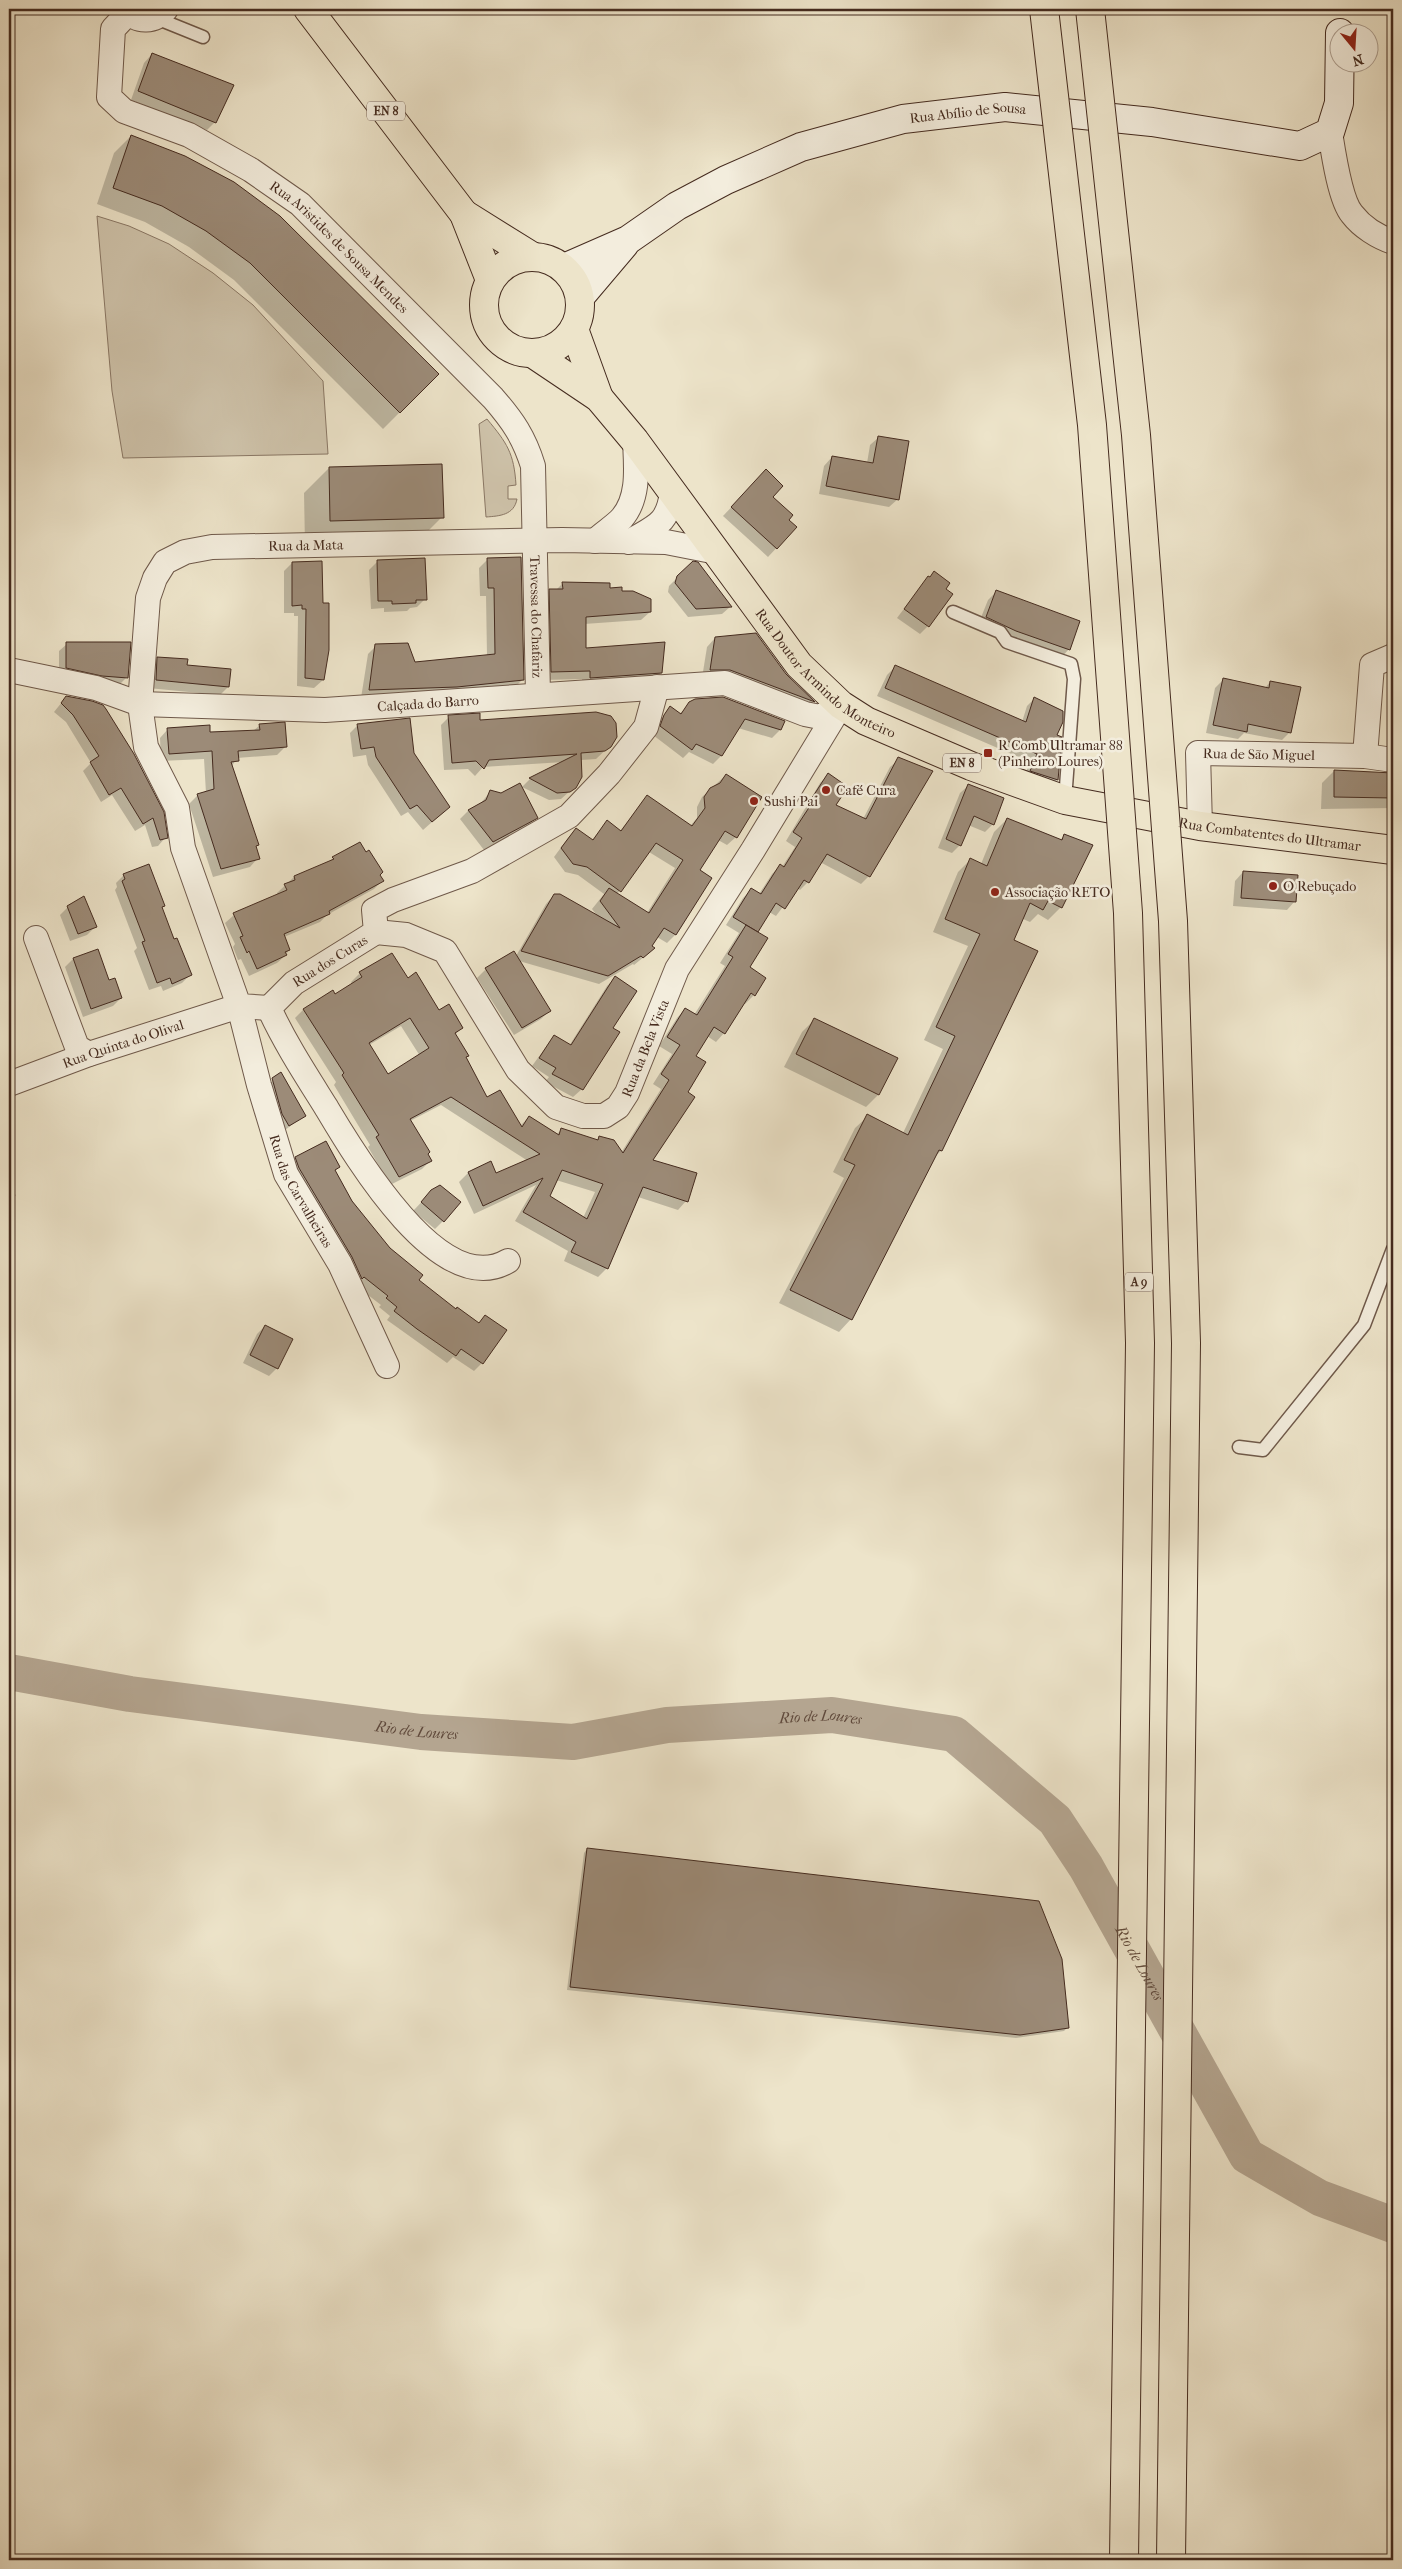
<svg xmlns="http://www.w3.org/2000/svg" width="1402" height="2569" font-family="'IM FELL French Canon',serif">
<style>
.green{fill:#d0c5ad;stroke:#8a7866}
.shadow{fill:#0003;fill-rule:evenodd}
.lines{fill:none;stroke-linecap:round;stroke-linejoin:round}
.river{stroke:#b4a590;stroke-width:36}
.building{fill:#9c8b78;stroke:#452b1f;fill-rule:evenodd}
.lane-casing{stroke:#6f594a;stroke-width:15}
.street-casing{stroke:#6f594a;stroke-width:26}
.secondary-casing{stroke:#452b1f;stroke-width:30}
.primary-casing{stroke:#452b1f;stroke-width:30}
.lane{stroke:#f3eddd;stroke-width:12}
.street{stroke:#f3eddd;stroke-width:24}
.secondary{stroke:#f3eddd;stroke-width:28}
.primary{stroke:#ede4ca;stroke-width:28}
.highway-bridge-casing{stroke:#452b1f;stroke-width:30;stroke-linecap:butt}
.highway-bridge{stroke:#ede4ca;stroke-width:28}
.poi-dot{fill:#8f2418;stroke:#f3eddd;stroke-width:2}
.labels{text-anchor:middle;stroke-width:5;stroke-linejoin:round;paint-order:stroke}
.shield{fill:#f3eddd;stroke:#796558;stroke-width:1}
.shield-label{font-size:12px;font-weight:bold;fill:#452b1f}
.street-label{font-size:14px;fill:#452b1f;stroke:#f3eddd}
.poi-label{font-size:14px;fill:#452b1f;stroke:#f3eddd;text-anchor:start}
.water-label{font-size:15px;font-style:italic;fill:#614a3b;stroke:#f3eddd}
</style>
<rect width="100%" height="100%" fill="#ede4ca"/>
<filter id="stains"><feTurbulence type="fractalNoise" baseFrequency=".004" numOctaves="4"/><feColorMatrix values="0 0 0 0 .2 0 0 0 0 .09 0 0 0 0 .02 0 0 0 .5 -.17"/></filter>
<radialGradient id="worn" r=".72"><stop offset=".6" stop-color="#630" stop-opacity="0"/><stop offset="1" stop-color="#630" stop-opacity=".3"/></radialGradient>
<g class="green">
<polygon points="97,216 129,226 169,244 213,273 253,305 323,381 328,454 123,458 112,391"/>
<path d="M487 419C507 443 514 453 516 485L508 486V499H517C514 515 500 516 486 517L479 424Z"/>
</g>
<g class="shadow">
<polygon points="152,54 215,122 207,130 131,100 144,63"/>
<polygon points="131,136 438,374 383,429 234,280 189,247 145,222 97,204 114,153"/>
<polygon points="879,437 898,499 889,507 819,494 824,466 832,457 867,463 870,445"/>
<polygon points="329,468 442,517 417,542 305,545 304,493"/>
<polygon points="758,479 787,520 796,527 768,557 723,516"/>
<polygon points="488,559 523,679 514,688 361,698 368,654 376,646 414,664 487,656 486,596 480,596 479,568"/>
<polygon points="377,562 425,599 417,607 410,608 407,611 384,612 384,608 371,609 369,570"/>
<polygon points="292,563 321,605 327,605 326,669 323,680 314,688 297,686 298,616 294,616 294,613 284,613 284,571"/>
<polygon points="678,577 730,607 722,614 688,617 668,592 669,586"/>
<polygon points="928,577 928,626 920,634 897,618"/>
<polygon points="563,583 621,592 650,612 641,620 584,624 585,650 661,673 653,681 582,686 582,679 544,680 542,598 550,590 556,590"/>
<polygon points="996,592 1069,649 1061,658 978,625 988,600"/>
<polygon points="715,638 786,675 813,702 806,710 702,678 707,647"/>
<polygon points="67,644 127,677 119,685 59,675 59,651"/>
<polygon points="158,658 186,666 228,687 220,695 148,688 150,666"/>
<polygon points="895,667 1022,722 1027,706 1035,698 1055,736 1057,780 1049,788 1023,779 1030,762 877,696 887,675"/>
<polygon points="1223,680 1265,688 1270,682 1290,732 1282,740 1244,733 1238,739 1206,733 1215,688"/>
<polygon points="66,697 103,706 166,837 158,846 152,847 145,825 135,831 112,795 101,802 83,771 91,763 66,722 54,712"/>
<polygon points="696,700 780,730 772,738 738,728 721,756 713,764 689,752 683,758 653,735 656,725 670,708 679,714"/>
<polygon points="604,714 610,717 617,730 614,742 596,759 581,760 570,791 561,799 549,800 522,787 530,779 564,762 483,767 475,776 468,769 444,770 441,725 449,717 479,721"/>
<polygon points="260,725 286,746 277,755 237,758 232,766 258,844 255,847 258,858 250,867 213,877 189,804 197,796 206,793 204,759 161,761 160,738 168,729 209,734 253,731"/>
<polygon points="358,725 413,753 449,807 423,830 408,812 401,816 368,765 366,755 353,757 350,733"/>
<path d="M899 759 869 876 861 884 820 862 808 882 800 890 797 888 776 916 769 912 756 933 748 968 754 995 745 1004 743 1002 724 1033 716 1042 707 1036 694 1056 686 1092 651 1160 686 1201 678 1210 638 1197 607 1268 598 1277 564 1261 568 1251 515 1221 536 1185 474 1214 459 1182 468 1173 490 1163 496 1175 528 1161 441 1105 410 1121 430 1161 422 1169 390 1185 368 1147 370 1145 334 1085 336 1082 295 1018 303 1010 334 996 352 984 351 982 360 973 407 979 439 1012 462 1027 455 1035 487 1099 520 1126 529 1117 556 1135 561 1130 597 1141 600 1138 621 1153 661 1089 653 1084 672 1054 659 1046 677 1018 685 1009 694 1015 725 966 720 963 739 933 726 925 743 898 752 889 759 894 772 874 780 866 782 867 795 847 786 841 820 783 828 775 834 805 863 819 890 767ZM401 1026 420 1056 387 1075 369 1045ZM556 1180 595 1192 583 1218 549 1196Z"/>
<polygon points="1334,771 1393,774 1393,808 1321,809 1322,783"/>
<path d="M726 775 736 837 727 845 718 840 698 871 710 878 675 935 667 943 657 937 645 956 634 965 633 964 599 984 519 961 549 1011 541 1019 514 1035 477 978 486 969 514 952 516 956 546 904 554 895 598 917 592 909 604 894 578 875 565 872 554 857 568 838 576 830 591 841 607 822 620 831 648 796 690 826 697 818V807L702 797ZM649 852 675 868 647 913 617 894Z"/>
<polygon points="969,785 993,824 985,832 968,825 960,845 952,853 938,848 960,793"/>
<polygon points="491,791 536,818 528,826 484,850 460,819 468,811 480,804"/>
<polygon points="1007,819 1059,841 1065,835 1061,907 1048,920 1038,914 1030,922 1023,919 1013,940 941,1151 933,1158 851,1319 839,1332 779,1303 844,1178 833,1172 855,1128 868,1116 903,1133 943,1049 924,1040 968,946 933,932 958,872 970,860 981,864 994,832"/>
<polygon points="333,858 379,874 382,881 374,889 327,915 320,922 284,937 289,949 286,955 277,963 249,976 241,959 238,960 233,947 235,944 225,923 234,915 277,895 277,893 294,877 328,863"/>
<polygon points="1243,872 1295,901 1287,910 1233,906 1235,881"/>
<polygon points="124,875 164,906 161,909 173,941 190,975 182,983 163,991 161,986 149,990 134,951 137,948 115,890 117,887 116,883"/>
<polygon points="68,907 95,927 87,935 70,941 60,915"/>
<polygon points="73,959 121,998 113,1006 83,1017 65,967"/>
<polygon points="615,978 612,1028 582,1089 573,1097 545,1082 549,1077 532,1066 554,1036 569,1046 607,986"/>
<polygon points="815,1019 878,1095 866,1107 784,1067 802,1032"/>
<polygon points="281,1074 305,1115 281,1133 264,1088"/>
<polygon points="296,1158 339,1167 335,1171 351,1202 417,1280 455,1311 478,1323 485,1317 482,1363 474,1371 453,1357 447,1363 387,1320 390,1316 379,1307 381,1305 355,1285 288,1167"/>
<polygon points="9,1190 16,1195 9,1205"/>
<polygon points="432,1191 443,1221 435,1229 413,1211"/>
<polygon points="265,1326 277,1368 269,1376 243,1363 257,1334"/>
<polygon points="587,1849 1068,2027 1064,2031 1016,2038 567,1990 584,1853"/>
</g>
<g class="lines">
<path class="river" id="s1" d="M9 1672 130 1694 421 1732 573 1742 667 1725 832 1715 954 1734 1055 1820 1086 1867 1247 2156 1320 2198 1393 2225"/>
</g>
<g class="building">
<polygon points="152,53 234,85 216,123 138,91"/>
<polygon points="131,135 185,156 234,182 280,216 439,374 400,413 250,263 206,231 162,206 113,188"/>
<polygon points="878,436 909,441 899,500 826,486 832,456 873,463"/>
<polygon points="442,464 444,518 330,521 329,467"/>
<polygon points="766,469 783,486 773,497 793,515 789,520 797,527 777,549 731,507"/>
<polygon points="521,557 524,680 457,687 369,690 375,644 408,643 415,662 495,654 494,588 488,588 487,558"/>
<polygon points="425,558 427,600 416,600 416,603 392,604 392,601 378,601 377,560"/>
<polygon points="322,561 323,603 329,603 329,650 324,680 305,678 306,609 302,609 302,605 292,606 292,562"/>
<polygon points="693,561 698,562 732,607 696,609 675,583 677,576"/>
<polygon points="934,571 950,583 946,589 953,594 929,627 904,609 928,576 930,577"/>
<polygon points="562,582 610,583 610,588 622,587 622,591 633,591 651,599 651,612 586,617 586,648 665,642 662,673 590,678 590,671 551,672 549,589 563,589"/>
<polygon points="996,590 1080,621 1070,650 1016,631 986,617"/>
<polygon points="756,633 786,674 815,702 730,670 710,670 715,637"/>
<polygon points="66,642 131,642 128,678 102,676 66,668"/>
<polygon points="157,657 188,659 187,665 231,669 229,687 156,680"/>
<polygon points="895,665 1026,722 1034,697 1063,711 1063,722 1057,735 1062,737 1058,780 1030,771 1037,754 885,688"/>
<polygon points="1223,678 1269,688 1270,681 1301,687 1291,733 1248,724 1247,732 1213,725"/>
<polygon points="66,696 92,701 103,705 106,709 134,754 164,812 168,838 160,840 153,818 143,824 121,788 109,795 90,762 99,756 73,715 61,703"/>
<polygon points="723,697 785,721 781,730 745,719 722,756 696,744 692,750 660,726 664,715 670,706 681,714 689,702 695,699"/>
<polygon points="596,712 611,716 616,723 617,737 611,747 605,751 581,753 582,777 576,788 570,792 557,793 529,778 577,754 489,760 484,769 476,761 452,763 448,715 480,713 480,720"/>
<polygon points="410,718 414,753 450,807 432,822 417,805 410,809 376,757 374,747 361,749 357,724"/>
<polygon points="285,722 287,747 238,751 239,761 231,762 259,845 256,846 260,859 221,869 197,794 214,789 212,751 169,754 167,728 210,725 210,732 260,730 259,724"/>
<polygon points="898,757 933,771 870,877 827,854 809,883 804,880 785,909 776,903 758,932 733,917 751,888 761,894 780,864 784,867 802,838 793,832 812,803 810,801 828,773 848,787 836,805 866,819"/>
<polygon points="1334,770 1393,773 1393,798 1334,797"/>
<polygon points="726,774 762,797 737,838 725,831 700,870 712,878 676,935 664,928 652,946 655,948 643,958 641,956 608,976 521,951 554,894 560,894 620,928 600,901 609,888 649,913 683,860 656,843 621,892 587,867 573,864 561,848 576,828 593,840 607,820 621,831 647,795 692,826 705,808 704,797 710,788 720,783"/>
<polygon points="520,783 538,818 493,842 468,810 486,800 490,790 501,793"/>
<polygon points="968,784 1004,798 994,825 974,816 961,846 946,839"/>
<polygon points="1007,818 1062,840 1064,834 1093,845 1062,908 1048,901 1043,910 1030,903 1014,940 1038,951 942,1151 939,1150 852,1320 790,1290 855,1165 844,1160 867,1114 908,1135 955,1036 936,1027 980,934 945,919 970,858 987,866"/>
<polygon points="360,842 366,852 369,850 383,872 380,875 384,881 329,911 330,914 284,934 290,950 285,952 287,955 257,969 249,951 247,953 240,937 243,936 233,913 287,890 284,884 295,880 294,876 334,859 332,857"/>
<polygon points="149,864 165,906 162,907 174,939 177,938 192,975 172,984 170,978 157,983 142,942 145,941 122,881 125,879 123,874"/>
<polygon points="1243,871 1298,875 1296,902 1241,898"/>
<polygon points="84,896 97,927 78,934 67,906"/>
<path d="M746 925 768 938 750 967 766 978 755 996 751 993 725 1034 714 1027 696 1056 706 1062 688 1092 695 1097 653 1160 697 1173 688 1202 643 1187 608 1269 571 1252 576 1242 523 1212 543 1178 483 1206 468 1172 491 1161 496 1173 540 1154 451 1097 410 1119 430 1152 428 1154 432 1161 399 1177 376 1137 379 1135 342 1075 344 1073 303 1009 333 990 335 994 362 977 359 972 392 953 408 978 416 972 439 1010 449 1004 463 1028 455 1033 469 1056 466 1057 487 1097 500 1090 522 1127 529 1116 559 1135 561 1128 598 1140 599 1136 614 1140 623 1153 669 1080 661 1074 680 1045 667 1037 685 1008 697 1015 733 957 728 954ZM410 1018 429 1048 388 1074 369 1043ZM562 1170 603 1184 587 1219 550 1196Z"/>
<polygon points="98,949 109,980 115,978 122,998 91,1009 73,958"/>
<polygon points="514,951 551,1011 522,1028 485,968"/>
<polygon points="615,976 637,991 613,1028 620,1032 583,1090 552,1074 556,1068 539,1058 554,1035 571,1045"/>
<polygon points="814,1018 898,1058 879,1095 796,1054"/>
<polygon points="281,1072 306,1116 289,1126 282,1114 272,1078"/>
<polygon points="326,1141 340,1167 335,1170 352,1201 390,1248 423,1275 419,1280 456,1309 457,1307 479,1323 485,1315 507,1330 483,1364 461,1349 456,1356 417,1329 394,1311 397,1307 386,1298 388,1296 364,1277 362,1279 352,1257 299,1168 295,1157"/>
<polygon points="440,1185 461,1202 444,1222 421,1202 431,1190"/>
<polygon points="265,1325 293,1339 278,1369 250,1355"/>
<polygon points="587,1848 1039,1901 1062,1959 1069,2028 1020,2035 570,1987"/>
</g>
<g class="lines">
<defs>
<g id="lane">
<polyline points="156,18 203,37"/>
<polyline points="953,612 1000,632 1007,642 1071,664 1074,679 1065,800"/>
<polyline points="1239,1447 1263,1450 1364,1325 1393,1249"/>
</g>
<g id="street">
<path d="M127 9C137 24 155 22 166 9"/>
<path id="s2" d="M129 12 113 29 109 97 124 111 189 135 251 170 300 204 493 398C513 421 524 437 533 466L538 694"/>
<path d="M1330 132C1333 151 1340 200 1352 214 1362 227 1378 237 1393 242"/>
<path d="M595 541C603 533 615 526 622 518 640 497 636 466 635 441"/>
<path d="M629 542C655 526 668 525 672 492"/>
<path id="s3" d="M9 670 96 688 140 704 325 710 725 683 805 714 820 717 841 705"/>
<polyline points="1365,756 1372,665 1393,656"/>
<path id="s4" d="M1200 826 1198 753 1365 756 1393 760"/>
<path id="s5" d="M376 932 406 935 445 951 518 1070 556 1107 583 1116H604L618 1107 627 1093 677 969 753 850 841 705"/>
<polyline points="36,938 77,1047 89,1054"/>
<path id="s6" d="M269 1008 239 1006 183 848 177 808 146 747 140 704 148 598 155 578 165 562 185 552 212 547 562 540 666 542 717 552"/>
<path id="s7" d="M9 1084 89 1054 239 1006 259 1085 286 1174 340 1264 387 1366"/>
<path id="s8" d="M508 1261C440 1301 354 1154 326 1107 306 1075 285 1043 269 1008L294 983 376 932 374 910 393 900 472 871 569 816 609 774 646 727 657 687"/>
</g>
<g id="secondary">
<path id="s9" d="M564 268 628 240 677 206 726 180 801 147 903 119 1005 107 1152 122 1300 146 1330 132 1339 103 1340 33"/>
<polyline points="580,297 624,245"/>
</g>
<g id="primary">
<polyline points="308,9 464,214 490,280"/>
<polyline points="464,214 533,257"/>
<circle cx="532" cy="305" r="48"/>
<polyline points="574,329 599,398"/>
<path id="s10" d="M532 353 599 398 635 441 799 665 841 705 866 721 971 766 1065 800 1200 826 1393 850"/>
</g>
</defs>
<use href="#lane" class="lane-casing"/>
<use href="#street" class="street-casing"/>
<use href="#secondary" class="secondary-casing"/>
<use href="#primary" class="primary-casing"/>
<use href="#lane" class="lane"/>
<use href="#street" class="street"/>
<use href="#secondary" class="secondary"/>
<use href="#primary" class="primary"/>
<defs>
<g id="highway-bridge">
<polyline points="1044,9 1092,425 1128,913 1140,1343 1124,2560"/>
<polyline points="1090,9 1136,435 1173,921 1186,1343 1171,2560"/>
</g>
</defs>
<use href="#highway-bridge" class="highway-bridge-casing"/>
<use href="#highway-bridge" class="highway-bridge"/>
</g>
<g class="poi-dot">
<rect x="983" y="748" width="10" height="10" rx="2.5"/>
<circle cx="826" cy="790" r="5"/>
<circle cx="754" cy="801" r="5"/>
<circle cx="1273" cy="886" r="5"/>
<circle cx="995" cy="892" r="5"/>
</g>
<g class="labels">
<g class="shield">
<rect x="367" y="101.5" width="38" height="19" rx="4"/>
<rect x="943" y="753.5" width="38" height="19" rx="4"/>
<rect x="1125" y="1272.5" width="28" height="19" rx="4"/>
</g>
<g class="shield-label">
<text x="386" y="115">EN 8</text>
<text x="962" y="767">EN 8</text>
<text x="1139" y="1286">A 9</text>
</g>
<g class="street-label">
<text dy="5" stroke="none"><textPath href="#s9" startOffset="438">Rua Abílio de Sousa</textPath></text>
<text dy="5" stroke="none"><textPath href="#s2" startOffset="370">Rua Aristides de Sousa Mendes</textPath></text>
<text dy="5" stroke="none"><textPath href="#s6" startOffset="640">Rua da Mata</textPath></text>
<text dy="5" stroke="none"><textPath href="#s2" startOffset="816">Travessa do Chafariz</textPath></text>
<text dy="5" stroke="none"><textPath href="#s10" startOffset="440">Rua Doutor Armindo Monteiro</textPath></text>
<text dy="5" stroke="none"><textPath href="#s3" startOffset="424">Calçada do Barro</textPath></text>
<text dy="5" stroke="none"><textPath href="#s4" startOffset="134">Rua de São Miguel</textPath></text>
<text dy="5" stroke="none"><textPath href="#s10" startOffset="924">Rua Combatentes do Ultramar</textPath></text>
<text dy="5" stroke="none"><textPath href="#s8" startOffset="450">Rua dos Curas</textPath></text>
<text dy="5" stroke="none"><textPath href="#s7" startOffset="121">Rua Quinta do Olival</textPath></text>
<text dy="5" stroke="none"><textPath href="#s5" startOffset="396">Rua da Bela Vista</textPath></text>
<text dy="5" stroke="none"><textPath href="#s7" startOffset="439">Rua das Carvalheiras</textPath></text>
</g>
<g class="poi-label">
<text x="998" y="750">R Comb Ultramar 88<tspan x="998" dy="16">(Pinheiro Loures)</tspan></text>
<text x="836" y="795">Café Cura</text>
<text x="764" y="806">Sushi Pai</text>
<text x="1283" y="891">O Rebuçado</text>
<text x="1005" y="897">Associação RETO</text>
</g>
<g class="water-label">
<text dy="5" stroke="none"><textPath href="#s1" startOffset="818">Rio de Loures</textPath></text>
<text dy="5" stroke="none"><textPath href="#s1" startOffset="412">Rio de Loures</textPath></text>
<text dy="5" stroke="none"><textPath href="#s1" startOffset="1252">Rio de Loures</textPath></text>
</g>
</g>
<rect width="1402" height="2569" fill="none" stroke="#ede4ca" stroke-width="30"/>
<rect x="10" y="10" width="1382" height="2549" fill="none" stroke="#452b1f" stroke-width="2.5"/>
<rect x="15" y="15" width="1372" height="2539" fill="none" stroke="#452b1f"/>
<g transform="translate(1354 48) rotate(162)"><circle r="24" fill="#f3eddd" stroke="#ad9f91"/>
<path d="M0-4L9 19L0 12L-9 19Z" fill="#8f2418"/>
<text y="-8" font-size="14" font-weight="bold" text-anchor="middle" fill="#452b1f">N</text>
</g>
<rect width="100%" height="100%" filter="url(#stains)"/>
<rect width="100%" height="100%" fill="url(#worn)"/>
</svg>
